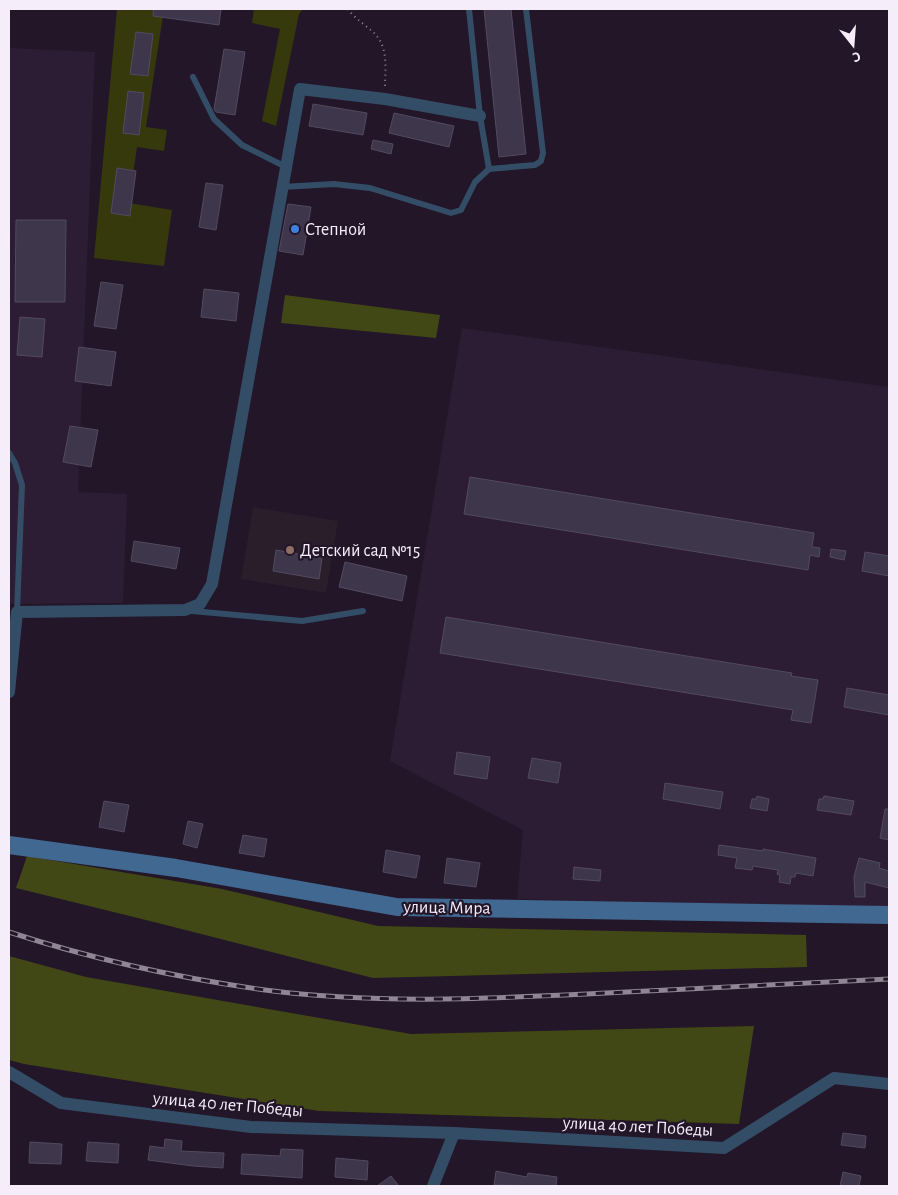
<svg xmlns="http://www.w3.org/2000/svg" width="898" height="1195" font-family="'Alegreya Sans',sans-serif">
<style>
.built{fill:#2c1d34}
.education{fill:#2a1e2b}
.green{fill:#35390b}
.forest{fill:#424716}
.building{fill:#3e364b;stroke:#524a60}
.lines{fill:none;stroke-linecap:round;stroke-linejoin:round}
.path{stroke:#948a99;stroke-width:2;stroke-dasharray:1 4;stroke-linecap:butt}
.lane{stroke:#344d66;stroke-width:6}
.street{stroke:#344d66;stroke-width:12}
.secondary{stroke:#406891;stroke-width:18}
.rail-casing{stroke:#8f8594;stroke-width:5}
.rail{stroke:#221628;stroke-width:3;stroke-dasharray:9;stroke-linecap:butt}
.shop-dot{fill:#3f7fe0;stroke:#221628;stroke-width:2}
.education-dot{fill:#8d6e63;stroke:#221628;stroke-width:2}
.labels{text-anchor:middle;stroke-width:4.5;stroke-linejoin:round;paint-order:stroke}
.poi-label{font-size:18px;fill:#f5edfa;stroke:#221628;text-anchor:start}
.street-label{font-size:18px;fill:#f5edfa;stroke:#221628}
</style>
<rect width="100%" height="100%" fill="#221628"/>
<g class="built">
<polygon points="9,48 95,52 78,492 127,494 123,603 9,604"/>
<polygon points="462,328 889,387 889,909 517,899 523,830 390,761"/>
</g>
<polygon class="education" points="253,507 338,521 326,593 241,579"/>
<g class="green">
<polygon points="117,9 164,9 146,127 167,130 164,151 137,147 129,203 172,210 164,266 94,258"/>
<polygon points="254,9 303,9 299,14 276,126 262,121 280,29 252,23"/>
</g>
<g class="forest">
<polygon points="285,295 440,315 436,338 281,323"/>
<polygon points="27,856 222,889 378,926 806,935 807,967 373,978 158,923 16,888"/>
<polygon points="9,956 86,977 411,1034 754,1026 739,1124 319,1111 24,1064 9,1060"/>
</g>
<g class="building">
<polygon points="154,9 221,9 219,25 153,16"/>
<polygon points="484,9 511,9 526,154 499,157"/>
<polygon points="136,32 153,34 148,76 130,74"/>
<polygon points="224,49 245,52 235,115 216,112 214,109"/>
<polygon points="128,91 144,93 139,135 123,133"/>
<polygon points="313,104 367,113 363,135 309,126"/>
<polygon points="394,113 454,126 449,147 389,133"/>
<polygon points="373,140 393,144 391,154 371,149"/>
<polygon points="117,168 136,171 130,216 111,213"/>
<polygon points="206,183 223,185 216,230 199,227"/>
<polygon points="288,204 311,207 303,255 279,251"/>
<polygon points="16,220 66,220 65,302 15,302"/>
<polygon points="101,282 123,285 116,329 94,326"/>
<polygon points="204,289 239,293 236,321 201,317"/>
<polygon points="20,317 45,319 42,357 17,355"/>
<polygon points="79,347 116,352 111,386 75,381"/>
<polygon points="70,426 98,430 91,467 63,462"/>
<polygon points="470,477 814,533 812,547 820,548 819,557 810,555 808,570 464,514"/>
<polygon points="134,541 180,548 176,569 131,561"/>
<polygon points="831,549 846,551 844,560 830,557"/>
<polygon points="276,550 322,558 319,579 273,571"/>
<polygon points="865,552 889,556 889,576 862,571"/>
<polygon points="345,562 407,576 402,601 339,587"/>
<polygon points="446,617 792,673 791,676 818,680 811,723 791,720 793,710 440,653"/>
<polygon points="847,688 889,695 889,715 844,707"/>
<polygon points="457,752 490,757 487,779 454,774"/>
<polygon points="532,758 561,763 558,783 528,778"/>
<polygon points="665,783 723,792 720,809 663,799"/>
<polygon points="757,796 769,799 767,811 750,808 752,799 756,799"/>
<polygon points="824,796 854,801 851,815 817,810 819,799 823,799"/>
<polygon points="104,801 129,805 124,832 99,827"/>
<polygon points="885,809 889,809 889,840 880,838"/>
<polygon points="188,821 203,824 197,848 183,844"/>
<polygon points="243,835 267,839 264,857 239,853"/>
<polygon points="719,845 763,851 763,849 816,858 813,876 796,873 795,877 791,877 790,884 779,882 780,875 777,874 778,870 753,866 752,870 735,868 737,858 718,855"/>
<polygon points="386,850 420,856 416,878 383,872"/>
<polygon points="447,858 480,863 476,887 444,883"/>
<polygon points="859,858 880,863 879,868 889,871 889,888 865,882 865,897 855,897 854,877"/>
<polygon points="574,867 601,870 600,881 573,879"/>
<polygon points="843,1133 866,1136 865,1148 841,1145"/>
<polygon points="165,1139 182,1141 181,1151 224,1153 223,1168 193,1166 148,1160 150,1146 164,1148"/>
<polygon points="30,1142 62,1144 61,1164 29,1163"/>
<polygon points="88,1142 119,1144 118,1163 86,1161"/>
<polygon points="281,1149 303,1150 302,1178 241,1174 242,1154 280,1156"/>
<polygon points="336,1158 368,1161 367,1180 335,1177"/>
<polygon points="496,1171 527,1177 528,1173 557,1177 556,1186 494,1185"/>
<polygon points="843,1172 861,1176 859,1186 840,1186"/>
<polygon points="391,1176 399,1186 377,1186"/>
</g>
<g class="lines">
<path class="path" d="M348 9C356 21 373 29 379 39 388 53 385 72 385 87"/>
<g class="lane">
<polyline points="469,9 480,116 489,169"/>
<polyline points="193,77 214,119 242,145 286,167"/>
<polyline points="282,187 334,184 370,188 451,213 461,210 475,182 489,169 535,165 541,161 543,153 526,9"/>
<polyline points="9,453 15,463 22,485 17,612"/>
<polyline points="192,611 302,621 363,611"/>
</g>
<g class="street">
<polyline points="9,692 17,612 185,610 200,604 212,584 300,89 385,99 480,116"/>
<polyline points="9,1072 61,1103 251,1127 454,1133"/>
<polyline points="433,1186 454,1133 724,1148 834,1078 889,1084"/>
</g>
<polyline class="secondary" points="9,845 176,868 397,907 889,915"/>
<defs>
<path id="rail" d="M9 932C92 959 178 978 265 990 372 1004 480 999 586 994 687 989 788 984 889 979"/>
</defs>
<use href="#rail" class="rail-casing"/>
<use href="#rail" class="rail"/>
</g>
<circle class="shop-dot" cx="295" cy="229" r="5"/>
<circle class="education-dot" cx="290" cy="550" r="5"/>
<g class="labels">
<g class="poi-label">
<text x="305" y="235">Степной</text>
<text x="300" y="556">Детский сад №15</text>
</g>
<g class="street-label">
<text transform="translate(447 907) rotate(1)" y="6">улица Мира</text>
<text transform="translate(228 1104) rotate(5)" y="6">улица 40 лет Победы</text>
<text transform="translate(638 1126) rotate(3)" y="6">улица 40 лет Победы</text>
</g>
</g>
<rect width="898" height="1195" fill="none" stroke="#f5edfa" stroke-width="20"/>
<g transform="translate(853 45) rotate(163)" stroke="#221628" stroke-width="4" paint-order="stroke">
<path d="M0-4L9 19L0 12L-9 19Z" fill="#f5edfa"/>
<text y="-8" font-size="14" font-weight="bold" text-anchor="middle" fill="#f5edfa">С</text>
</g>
</svg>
